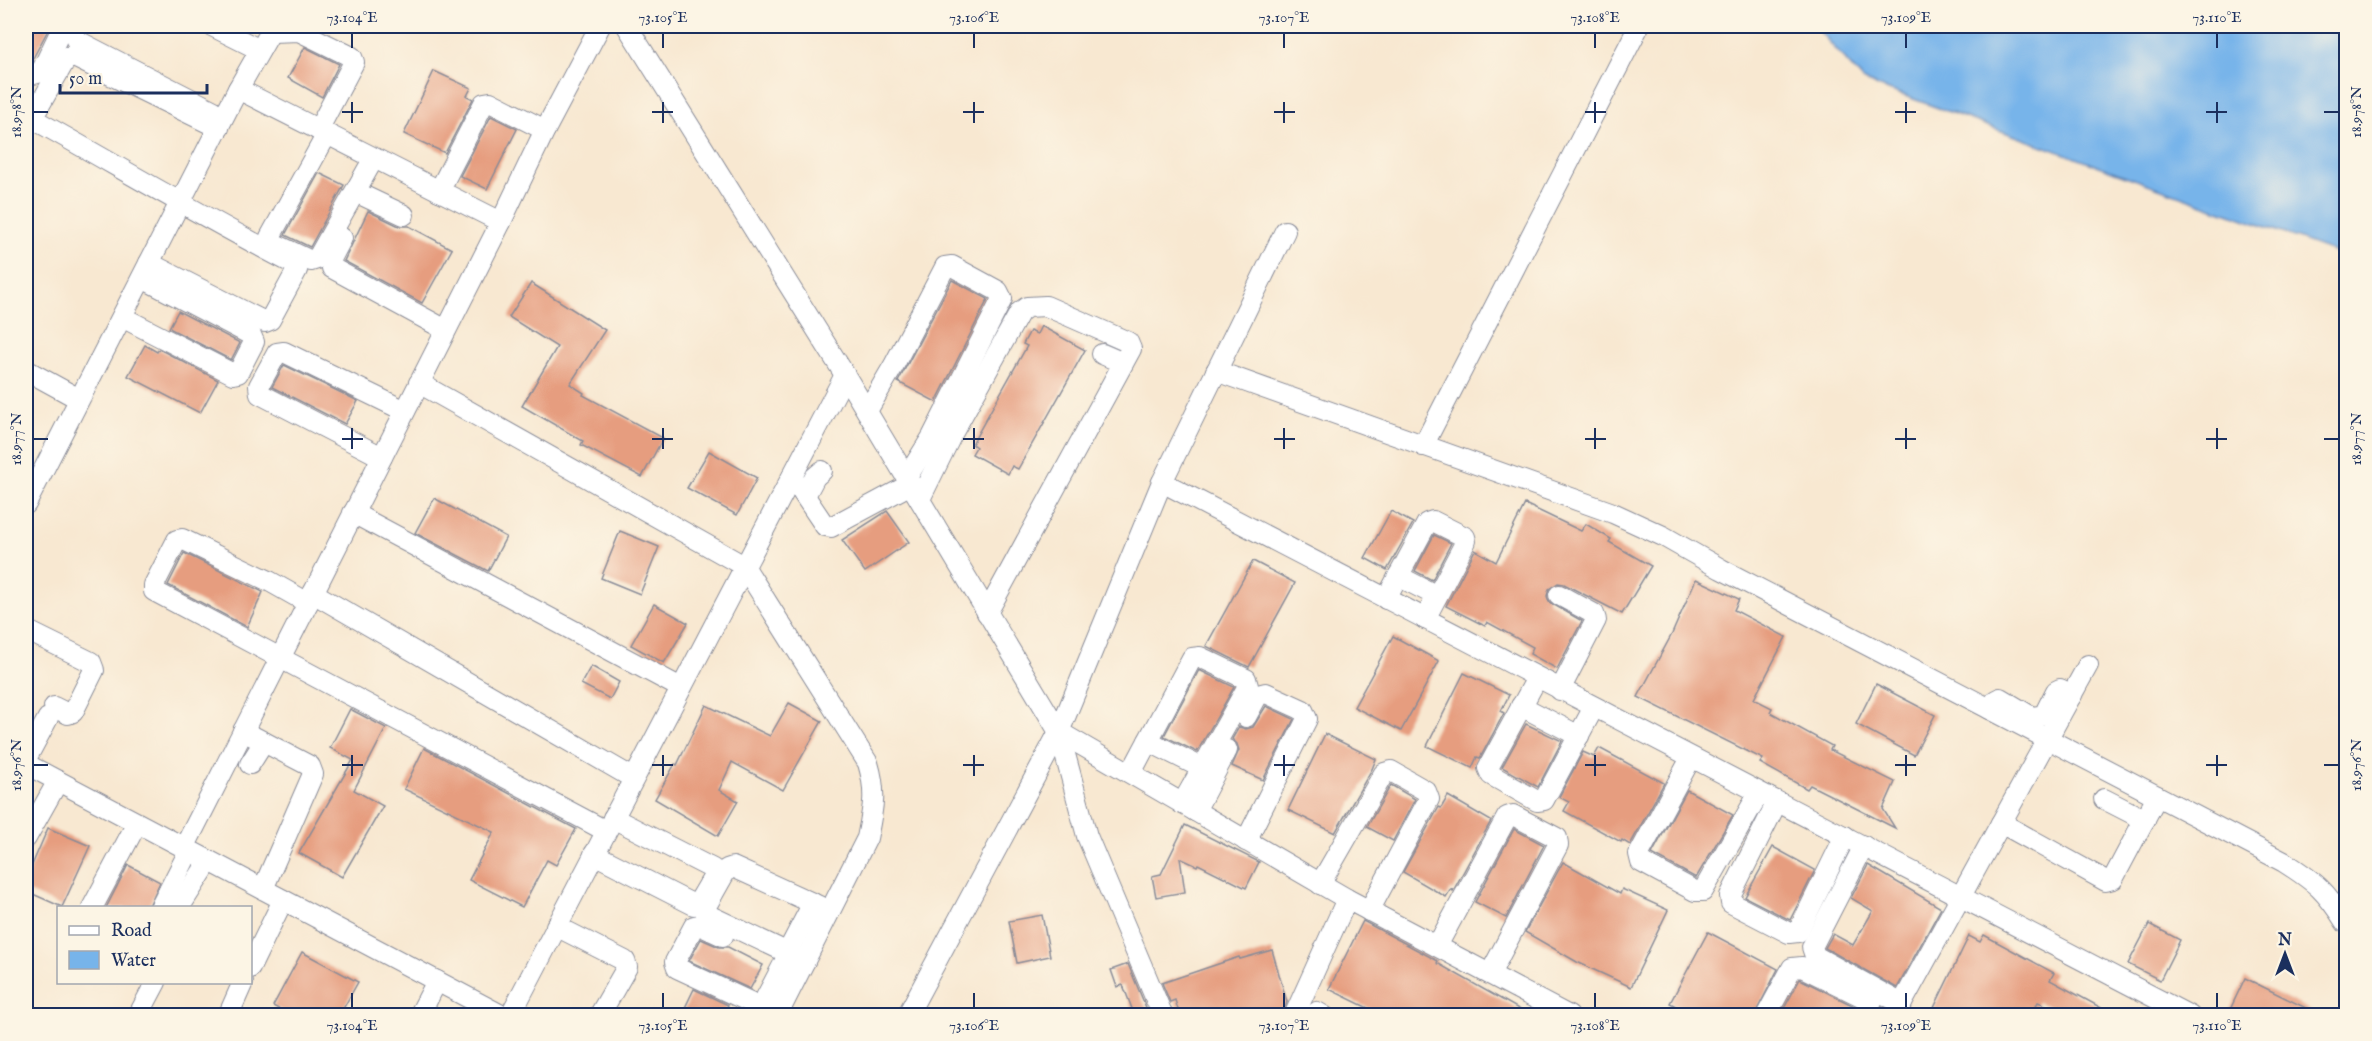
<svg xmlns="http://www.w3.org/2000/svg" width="2372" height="1041" font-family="'IM FELL English',serif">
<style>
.water{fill:#77b4ea;stroke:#4972a4;stroke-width:1.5}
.building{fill:#e69d7f}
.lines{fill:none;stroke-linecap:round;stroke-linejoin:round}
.minor-casing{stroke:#8a8c98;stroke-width:22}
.minor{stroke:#fff;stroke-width:20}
.ticks{fill:none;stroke:#1b2f5e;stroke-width:2}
.neatline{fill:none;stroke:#1b2f5e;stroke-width:2}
.ticks-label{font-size:15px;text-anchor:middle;fill:#1b2f5e}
</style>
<rect width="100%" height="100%" fill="#fcf5e5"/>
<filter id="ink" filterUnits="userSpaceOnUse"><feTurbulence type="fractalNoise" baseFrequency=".0167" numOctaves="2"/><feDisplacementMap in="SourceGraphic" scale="12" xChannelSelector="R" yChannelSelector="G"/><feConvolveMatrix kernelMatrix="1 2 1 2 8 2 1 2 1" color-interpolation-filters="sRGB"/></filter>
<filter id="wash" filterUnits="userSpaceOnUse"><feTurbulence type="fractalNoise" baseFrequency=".008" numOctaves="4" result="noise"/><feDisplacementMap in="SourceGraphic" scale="24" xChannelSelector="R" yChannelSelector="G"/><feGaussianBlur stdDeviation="1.35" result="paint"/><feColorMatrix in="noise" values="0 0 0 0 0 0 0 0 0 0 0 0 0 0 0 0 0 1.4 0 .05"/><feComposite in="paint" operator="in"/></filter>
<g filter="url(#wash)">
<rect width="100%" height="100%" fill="#f8e8d1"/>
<polygon class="water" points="1815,26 2346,26 2346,256 1864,81"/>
<g id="blocks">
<g class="building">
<polygon points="26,26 50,26 31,62 26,61"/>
<polygon points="305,47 339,64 322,97 288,78"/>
<polygon points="434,71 471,88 467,96 473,99 445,153 404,134"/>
<polygon points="491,116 517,129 487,189 460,176"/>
<polygon points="319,173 344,185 310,247 285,235"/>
<polygon points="368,211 399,226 409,226 452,249 422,303 344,261"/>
<polygon points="952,280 988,299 936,402 898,382"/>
<polygon points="531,283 605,330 570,384 584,393 583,395 663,438 642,477 581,445 583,441 522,406 557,347 509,317"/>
<polygon points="178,311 240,343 231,360 169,328"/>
<polygon points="1041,326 1085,350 1018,469 1012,466 1008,474 972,454 976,447 972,444 1027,346 1023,344 1030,331 1037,334"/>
<polygon points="145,345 157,352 159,349 218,380 200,413 128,376"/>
<polygon points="284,365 358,401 345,424 272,387"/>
<polygon points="709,451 757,478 737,515 687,488"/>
<polygon points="434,498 506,537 488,571 415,533"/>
<polygon points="1525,504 1581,531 1586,524 1611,539 1609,542 1651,566 1622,614 1564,584 1558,583 1549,589 1547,596 1549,602 1582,621 1557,669 1530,654 1533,647 1487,622 1485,626 1446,606 1475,550 1496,562"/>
<polygon points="887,511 909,542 865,572 842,540"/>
<polygon points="1391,511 1413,523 1387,570 1365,558"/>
<polygon points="620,531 659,547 640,594 601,578"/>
<polygon points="1434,535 1451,543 1432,580 1415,571"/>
<polygon points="184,553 263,592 247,627 168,585"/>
<polygon points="1253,561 1295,583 1249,667 1206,646"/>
<polygon points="1696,579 1739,599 1734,610 1786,637 1754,699 1772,708 1770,712 1832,746 1830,750 1895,782 1883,809 1895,828 1810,785 1807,789 1760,763 1763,759 1638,697 1672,634"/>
<polygon points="654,604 688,623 664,663 631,645"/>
<polygon points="1393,636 1439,661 1401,731 1354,707"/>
<polygon points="591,666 619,682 610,699 581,684"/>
<polygon points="1199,670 1234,687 1197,752 1164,736"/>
<polygon points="1464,673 1509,695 1501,711 1504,713 1480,758 1477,757 1472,768 1427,746"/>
<polygon points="1876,684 1935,715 1914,755 1856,724"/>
<polygon points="789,703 822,721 783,790 732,762 719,790 738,801 718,836 655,799 675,764 677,765 706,705 770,736"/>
<polygon points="1266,706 1294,719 1263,780 1232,766 1239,750 1237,744 1232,739 1239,727 1246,729 1253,727"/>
<polygon points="350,709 386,728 354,790 383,806 342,877 299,853 353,760 330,748"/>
<polygon points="1526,724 1562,741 1538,787 1502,767"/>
<polygon points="1325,734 1376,759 1372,769 1335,833 1288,810"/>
<polygon points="424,748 576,829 556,865 547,860 522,907 469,880 494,832 404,789"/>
<polygon points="1599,748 1664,783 1630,845 1622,840 1621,842 1564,811 1569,802 1559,797 1583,752 1594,757"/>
<polygon points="1391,785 1415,799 1393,841 1367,827"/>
<polygon points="1687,790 1733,815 1696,878 1652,854"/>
<polygon points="1448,796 1491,821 1453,891 1451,889 1446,897 1403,872 1439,807 1441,808"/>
<polygon points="1185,825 1259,862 1246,888 1198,864 1197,866 1180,858 1185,892 1156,897 1152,876 1161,874"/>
<polygon points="48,828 90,846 62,907 26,891 26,879"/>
<polygon points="1514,829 1544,845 1506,918 1475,902"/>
<polygon points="1773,847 1815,870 1790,920 1745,897"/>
<polygon points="1563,862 1620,894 1622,889 1668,910 1631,987 1577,962 1525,932"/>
<polygon points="128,865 160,882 148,908 106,908"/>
<polygon points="1868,865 1941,908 1897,988 1825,948 1833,934 1853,945 1873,911 1851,898"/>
<polygon points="1042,915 1050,956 1017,963 1009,921"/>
<polygon points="1363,921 1438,961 1437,963 1531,1016 1370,1016 1372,1010 1329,989"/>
<polygon points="2149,924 2180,940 2160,980 2128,964"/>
<polygon points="1708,932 1778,969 1754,1016 1694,1016 1670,1003"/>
<polygon points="1984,935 2054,973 2050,980 2116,1016 2072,1016 2038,1002 2031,1016 2018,1009 2015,1016 1930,1016 1969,936 1980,942"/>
<polygon points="701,939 719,947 728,947 763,965 750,989 689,961"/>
<polygon points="1272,950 1287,1002 1284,1010 1265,1016 1180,1016 1175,1000 1170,1002 1162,983 1239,957 1240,959"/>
<polygon points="302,952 358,982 339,1016 291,1016 273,1006"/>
<polygon points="1128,964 1147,1010 1134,1014 1123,985 1117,987 1111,970"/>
<polygon points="2245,978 2322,1016 2227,1016"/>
<polygon points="1800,979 1854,1006 1851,1016 1780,1016"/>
<polygon points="694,989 728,1005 723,1016 681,1016"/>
</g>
</g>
</g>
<g filter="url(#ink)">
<use href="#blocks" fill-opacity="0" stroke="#8a8c98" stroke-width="1.5"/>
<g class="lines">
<defs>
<g id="minor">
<polyline points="76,26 73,31 76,40 214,111"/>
<polyline points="212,26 260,50"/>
<polyline points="627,26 845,375 1059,732 1087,836 1163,1016"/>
<polyline points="271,32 299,31 352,57 354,62 318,130"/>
<polyline points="26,73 30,75 41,72 63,26"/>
<polyline points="238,89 501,222"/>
<polyline points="327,134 270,237 273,243 311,261 317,259 374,158"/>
<polyline points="439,191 484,103 490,102 545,130"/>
<polyline points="364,196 404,215"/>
<polyline points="342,238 331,259 332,268 446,330"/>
<path d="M149 263 265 322 270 320 297 270 294 264C206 219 121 168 35 120L34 115 67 57H74L219 128"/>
<polyline points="122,317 233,374 238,373 254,342 251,335 142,278"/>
<polyline points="1102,354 1123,363"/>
<polyline points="26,370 79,399"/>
<path d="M1216 371 1613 513 1663 536 1721 569 2284 862C2317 883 2326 891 2346 923"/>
<path d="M419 383 744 566 868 763C877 793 873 809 867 838L777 1016"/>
<polyline points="867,411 894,365 945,267 952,266 998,291 1002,299 932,437 907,477"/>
<polyline points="1423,446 1639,26"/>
<polyline points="382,457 260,394 259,386 277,353 284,352 405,411"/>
<polyline points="792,477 825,526 831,527 911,484"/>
<polyline points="1162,482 2190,1016"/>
<polyline points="805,496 815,477 822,471"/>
<polyline points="920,499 952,434 1020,312 1027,307 1046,306 1128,342 1131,349 987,613"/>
<polyline points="26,504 238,89 274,26"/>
<polyline points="353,513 681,688"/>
<polyline points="1398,576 1437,596"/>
<polyline points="313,593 633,778"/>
<polyline points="1559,595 1594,614 1596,620 1560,690"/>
<polyline points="1386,599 1427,523 1433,521 1465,537 1466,541 1425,619"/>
<polyline points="308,603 269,581 182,539 177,540 154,585 154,591 606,831"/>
<polyline points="26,630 91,662 94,670 73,712 68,714 54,707"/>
<polyline points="1537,678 1488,768 1491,775 1537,801 1544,800 1594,707"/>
<polyline points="1521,706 1579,736"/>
<polyline points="1990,709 1996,700 2000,698 2032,717 2044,715 2056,691 2060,689 2072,695"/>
<polyline points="1246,717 1258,695 1266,693 1303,710 1307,719 1246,841"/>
<polyline points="243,731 310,766 313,774 263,889"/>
<polyline points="1059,732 1347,899 1569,1016"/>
<polyline points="1148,741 1202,768"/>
<polyline points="1691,758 1639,854 1641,862 1695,891 1703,891 1759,793"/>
<polyline points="26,759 48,718"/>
<polyline points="26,764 503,1016"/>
<polyline points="250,764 264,742"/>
<polyline points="1131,773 1192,658 1200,657 1246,679 1248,686 1182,804"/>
<polyline points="2104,799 2145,820"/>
<polyline points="1777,802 1730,896 1731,903 1789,933 1798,932 1845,836"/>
<polyline points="1195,811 1227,750"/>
<polyline points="2001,823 2106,881 2113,879 2157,796"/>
<polyline points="26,838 58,781"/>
<polyline points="1864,846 1812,947 1815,956 1902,1004"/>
<polyline points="184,848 501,222 545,130 600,26"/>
<polyline points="594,854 694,905 698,903 715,874 713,869 613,818"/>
<polyline points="1320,884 1384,773 1391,771 1426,791 1429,799 1369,911"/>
<polyline points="92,908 137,823"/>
<polyline points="160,908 189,851"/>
<polyline points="179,908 209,861"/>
<polyline points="556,926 625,961 627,967 599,1016"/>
<polyline points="723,936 699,925 694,926 675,962 677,968 778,1015"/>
<polyline points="1437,946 1507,817 1513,815 1557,838 1558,845 1490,974"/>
<polyline points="787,953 813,903"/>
<polyline points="805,961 706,914 705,908 727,869 733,867 830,911"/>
<polyline points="250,968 283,900"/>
<polyline points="761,1007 784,963"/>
<polyline points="1863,1015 1872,1001"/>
<polyline points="138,1016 156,982"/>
<polyline points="228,1016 243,982"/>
<polyline points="419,1016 437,981"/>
<polyline points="510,1016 845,375"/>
<polyline points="907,1016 1059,732 1162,482 1285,231"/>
<polyline points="1294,1016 1347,899"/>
<polyline points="1312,1016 1317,1012 1324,1016"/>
<polyline points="1766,1016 1792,968 1802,967 1863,997"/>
<polyline points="1895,1016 2088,665"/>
</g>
</defs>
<use href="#minor" class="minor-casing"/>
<use href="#minor" class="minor"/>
</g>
</g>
<path class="ticks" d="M352 33V48M663 33V48M974 33V48M1284 33V48M1595 33V48M1906 33V48M2217 33V48M352 102V123M663 102V123M974 102V123M1284 102V123M1595 102V123M1906 102V123M2217 102V123M33 112H48M342 112H363M652 112H673M963 112H984M1274 112H1295M1585 112H1606M1895 112H1916M2206 112H2227M2324 112H2339M352 428V449M663 428V449M974 428V449M1284 428V449M1595 428V449M1906 428V449M2217 428V449M33 439H48M342 439H363M652 439H673M963 439H984M1274 439H1295M1585 439H1606M1895 439H1916M2206 439H2227M2324 439H2339M352 755V776M663 755V776M974 755V776M1284 755V776M1595 755V776M1906 755V776M2217 755V776M33 765H48M342 765H363M652 765H673M963 765H984M1274 765H1295M1585 765H1606M1895 765H1916M2206 765H2227M2324 765H2339M352 993V1008M663 993V1008M974 993V1008M1284 993V1008M1595 993V1008M1906 993V1008M2217 993V1008"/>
<rect width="2372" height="1041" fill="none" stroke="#fcf5e5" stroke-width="66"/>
<rect x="57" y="906" width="195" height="78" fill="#fcf5e5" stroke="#a2a6af" stroke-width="1.5"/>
<rect x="69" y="926" width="30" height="9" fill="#ffffff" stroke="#a2a6af" stroke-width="1.5"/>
<text x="111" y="936" font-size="18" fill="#1b2f5e">Road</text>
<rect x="69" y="951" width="30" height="18" fill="#77b4ea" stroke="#a2a6af" stroke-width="1.5"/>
<text x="111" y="966" font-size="18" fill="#1b2f5e">Water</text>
<g transform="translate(2285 954)" stroke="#fcf5e5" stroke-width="4.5" paint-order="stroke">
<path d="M0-4.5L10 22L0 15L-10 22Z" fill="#1b2f5e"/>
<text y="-9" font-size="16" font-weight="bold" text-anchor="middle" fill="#1b2f5e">N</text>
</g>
<path d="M60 84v9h147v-9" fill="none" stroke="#1b2f5e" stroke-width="3"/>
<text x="69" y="84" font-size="18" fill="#1b2f5e" stroke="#fcf5e5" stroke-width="4.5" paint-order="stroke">50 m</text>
<rect x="33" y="33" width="2306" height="975" class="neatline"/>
<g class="ticks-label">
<text x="352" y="22">73.104°E</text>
<text x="663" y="22">73.105°E</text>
<text x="974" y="22">73.106°E</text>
<text x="1284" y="22">73.107°E</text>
<text x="1595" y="22">73.108°E</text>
<text x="1906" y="22">73.109°E</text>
<text x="2217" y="22">73.110°E</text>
<text transform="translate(16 112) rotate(-90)" y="5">18.978°N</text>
<text transform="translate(2356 112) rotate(-90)" y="5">18.978°N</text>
<text transform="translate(16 439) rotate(-90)" y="5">18.977°N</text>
<text transform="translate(2356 439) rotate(-90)" y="5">18.977°N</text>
<text transform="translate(16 765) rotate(-90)" y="5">18.976°N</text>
<text transform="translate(2356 765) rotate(-90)" y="5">18.976°N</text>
<text x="352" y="1030">73.104°E</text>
<text x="663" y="1030">73.105°E</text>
<text x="974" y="1030">73.106°E</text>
<text x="1284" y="1030">73.107°E</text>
<text x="1595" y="1030">73.108°E</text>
<text x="1906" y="1030">73.109°E</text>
<text x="2217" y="1030">73.110°E</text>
</g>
</svg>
